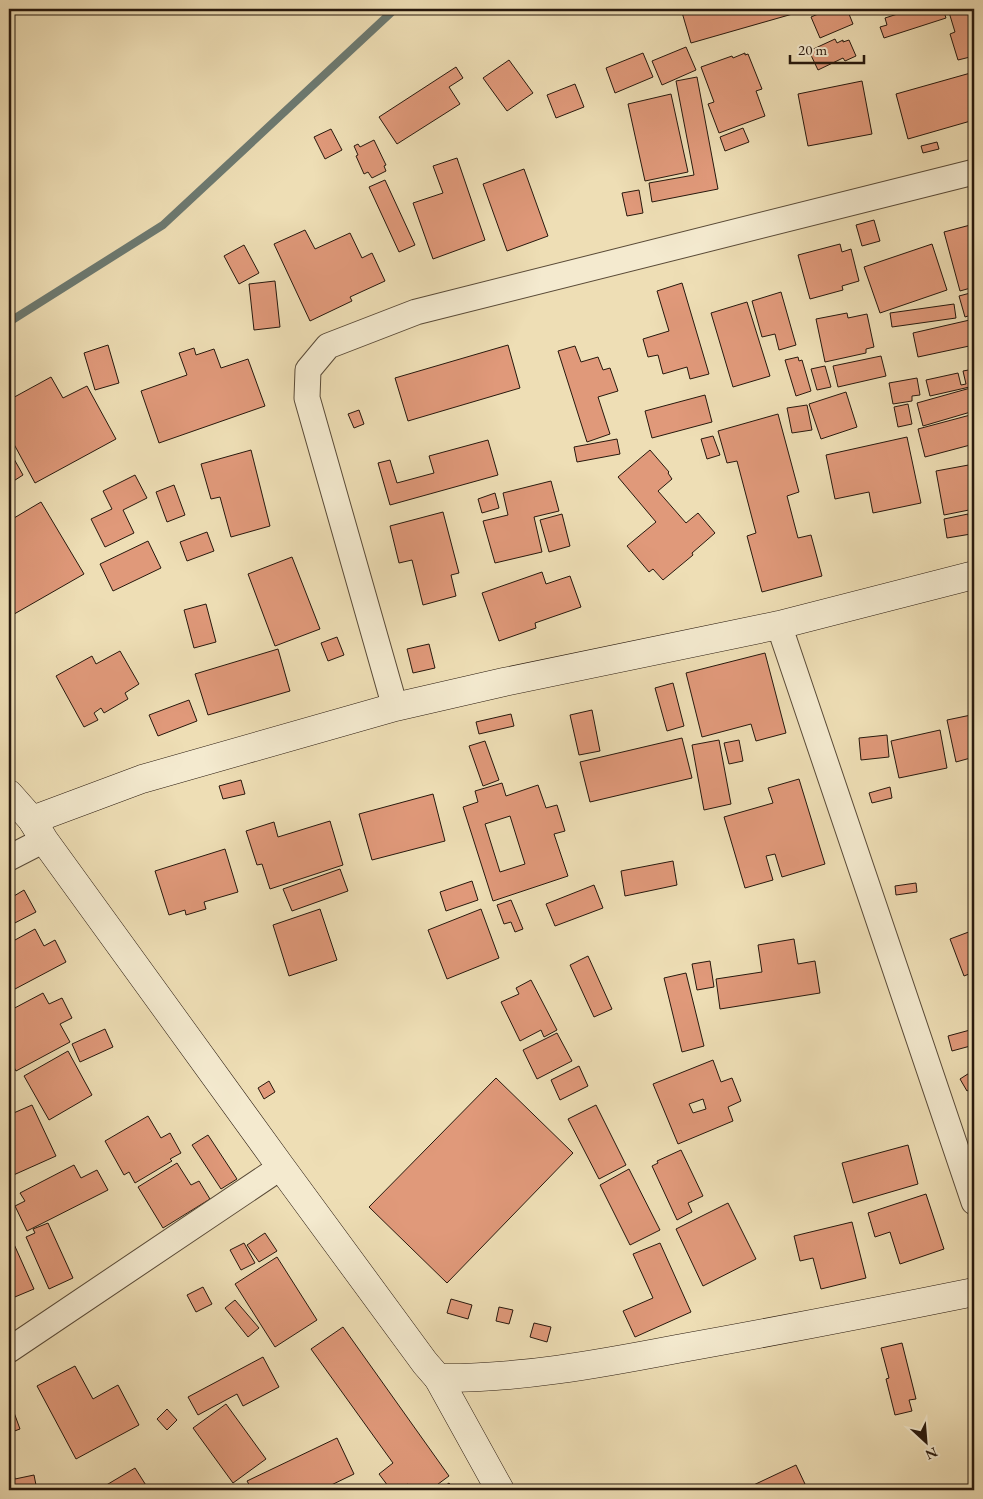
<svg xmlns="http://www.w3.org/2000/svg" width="983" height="1499" font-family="'EB Garamond',serif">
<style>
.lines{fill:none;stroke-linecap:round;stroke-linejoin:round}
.stream{stroke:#6d7a71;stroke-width:8}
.building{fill:#e0997a;stroke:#27180d;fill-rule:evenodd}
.street-casing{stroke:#594a37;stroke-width:27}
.secondary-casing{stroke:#27180d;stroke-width:29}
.street{stroke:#f4eacf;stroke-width:25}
.secondary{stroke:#f4eacf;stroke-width:28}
</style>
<rect width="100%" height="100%" fill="#eedeb5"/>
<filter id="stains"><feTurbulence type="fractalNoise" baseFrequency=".004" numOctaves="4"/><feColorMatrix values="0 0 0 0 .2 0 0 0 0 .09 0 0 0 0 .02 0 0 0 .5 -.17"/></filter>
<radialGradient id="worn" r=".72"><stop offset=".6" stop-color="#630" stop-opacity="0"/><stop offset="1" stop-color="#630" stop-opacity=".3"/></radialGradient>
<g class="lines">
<polyline class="stream" points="9,322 163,225 395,9"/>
</g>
<g class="building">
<polygon points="681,9 810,9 691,43"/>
<polygon points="830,9 847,9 853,24 820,38 811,17"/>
<polygon points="913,9 921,9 921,11 933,9 934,11 943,9 946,18 884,38 880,27 887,25 885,18"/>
<polygon points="948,9 970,9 974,22 974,56 958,60 950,34 955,32"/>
<polygon points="835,39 837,43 843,40 843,42 849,40 856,56 845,61 843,58 818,70 809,51"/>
<polygon points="686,47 696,70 662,85 652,61"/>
<polygon points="643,53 653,77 615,93 606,68"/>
<polygon points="745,53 745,55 748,54 762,89 756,91 765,116 719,133 708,104 714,102 701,67 732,56 733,58"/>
<polygon points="509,60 533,93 507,111 483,78"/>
<polygon points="456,67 463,78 449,87 460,104 397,144 379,117"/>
<polygon points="974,72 974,120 908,139 896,94"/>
<polygon points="697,77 718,189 652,202 649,183 694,175 676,81"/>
<polygon points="862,81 872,134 808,146 798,94"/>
<polygon points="575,84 584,107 556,118 547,95"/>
<polygon points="671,94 688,172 645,181 628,104"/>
<polygon points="743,128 749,142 725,151 720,137"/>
<polygon points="331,129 342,150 325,159 314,137"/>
<polygon points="374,140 386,165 384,166 386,171 372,178 368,172 364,174 356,156 358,155 354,146 358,144 360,147"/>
<polygon points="937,142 939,149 923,153 921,146"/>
<polygon points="457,158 485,240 433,259 413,203 443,193 433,166"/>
<polygon points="524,169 548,236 507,251 483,184"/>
<polygon points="385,180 415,245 399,252 369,187"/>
<polygon points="639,190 643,213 627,216 622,193"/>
<polygon points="874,220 880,241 862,246 856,225"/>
<polygon points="974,224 974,287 960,291 944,232"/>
<polygon points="305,230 315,249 350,233 362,258 372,253 385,281 350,297 352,301 310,321 274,244"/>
<polygon points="840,244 842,252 851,249 859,281 842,286 843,290 810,299 798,255"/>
<polygon points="932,244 947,290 880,313 864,267"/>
<polygon points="244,245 259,273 239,284 224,256"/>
<polygon points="275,281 280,327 254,330 249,284"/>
<polygon points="682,283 709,374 690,379 687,367 663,374 658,355 648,357 643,339 669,331 657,291"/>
<polygon points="781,292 796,345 779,350 775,334 762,337 752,301"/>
<polygon points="974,292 974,314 965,317 959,296"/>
<polygon points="747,302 770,376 733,387 711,313"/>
<polygon points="954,304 956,318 892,327 890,313"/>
<polygon points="847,313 848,318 867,314 874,347 866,349 866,353 825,362 816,319"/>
<polygon points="974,319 974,345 918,357 913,333"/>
<polygon points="108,345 119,383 95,390 84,353"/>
<polygon points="508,345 520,388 408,421 395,378"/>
<polygon points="575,346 581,362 598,357 603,370 610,368 618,391 598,397 610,434 587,442 558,351"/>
<polygon points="194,348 196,355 214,349 221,368 248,359 265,406 159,443 141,391 187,375 179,353"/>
<polygon points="881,356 886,376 838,387 833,366"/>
<polygon points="798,357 799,361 802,360 811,391 796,396 785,360"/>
<polygon points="825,366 831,387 817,390 811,369"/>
<polygon points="974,369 974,386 930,396 926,380 958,373 961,385 966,384 963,371"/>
<polygon points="51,377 63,398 87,386 116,439 35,483 9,435 9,400"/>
<polygon points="917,378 920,395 912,396 912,401 893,404 889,383"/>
<polygon points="974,387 974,411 923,426 917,403"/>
<polygon points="846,392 857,427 821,439 809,404"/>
<polygon points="705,395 712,422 652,438 645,411"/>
<polygon points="908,404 912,424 898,427 894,407"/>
<polygon points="807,405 812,430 792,433 787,408"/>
<polygon points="359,410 364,424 354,428 348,414"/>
<polygon points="778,414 799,492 787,496 798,538 811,535 822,576 762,592 747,536 756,533 737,461 727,463 718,431"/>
<polygon points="974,414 974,444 925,457 918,429"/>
<polygon points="713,436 720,455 707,459 701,439"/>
<polygon points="907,437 921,503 873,513 869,492 835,499 826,455"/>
<polygon points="617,439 620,454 577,462 574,447"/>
<polygon points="488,440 498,475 390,505 378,463 390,460 397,483 434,473 429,456"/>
<polygon points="9,450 23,475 12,482 9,477"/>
<polygon points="251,450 270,526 231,537 220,497 211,499 201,464"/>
<polygon points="650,450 669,472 668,473 672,479 658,491 686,523 698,513 715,533 692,553 693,555 663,580 653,569 649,572 627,546 656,522 618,477"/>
<polygon points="974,464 974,509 944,515 936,471"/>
<polygon points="135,475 147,498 123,510 134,533 105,547 91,519 112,509 103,491"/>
<polygon points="551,481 559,511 534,517 542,552 495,563 483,521 508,515 503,493"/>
<polygon points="174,485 185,515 167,522 156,492"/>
<polygon points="495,493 499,508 482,513 478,499"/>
<polygon points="41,502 84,574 9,617 9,521"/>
<polygon points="443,512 459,573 451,575 456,596 423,605 412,560 399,563 390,526"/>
<polygon points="562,514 570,546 549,552 540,520"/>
<polygon points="968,514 971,534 947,538 944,519"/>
<polygon points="207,532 214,551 187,561 180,542"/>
<polygon points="148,541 161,568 113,591 100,564"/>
<polygon points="292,557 320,629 275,646 248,574"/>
<polygon points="542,572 546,584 570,576 581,607 535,623 536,628 499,641 482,593"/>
<polygon points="206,604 216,642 194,648 184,610"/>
<polygon points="337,637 344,655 328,661 321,643"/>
<polygon points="429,644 435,668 413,673 407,649"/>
<polygon points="278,649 290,691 208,715 195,674"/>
<polygon points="120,651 139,684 125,693 128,699 104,713 101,708 94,713 98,720 84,727 56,676 92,656 96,664"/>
<polygon points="765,653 786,733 756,741 751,724 702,737 686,673"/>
<polygon points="673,683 684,726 667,731 655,688"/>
<polygon points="189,700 197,721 158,736 149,715"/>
<polygon points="592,710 600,751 579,755 570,715"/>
<polygon points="511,714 514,726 479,734 476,722"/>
<polygon points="971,715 974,731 974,757 956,762 947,720"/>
<polygon points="940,730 947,768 899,778 891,741"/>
<polygon points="887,735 889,757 861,760 859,738"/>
<polygon points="682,738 692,778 590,802 580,762"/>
<polygon points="719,740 731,804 704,810 692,745"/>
<polygon points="739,740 743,761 729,764 724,743"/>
<polygon points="485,741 499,780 483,786 469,746"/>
<polygon points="799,779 825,864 782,877 775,854 766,856 773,880 745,888 724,817 773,803 768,788"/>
<polygon points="241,780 245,794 223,799 219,786"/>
<path d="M502 783 506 796 538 785 546 808 557 805 565 831 554 834 568 876 493 901 463 807 478 802 475 791ZM510 816 525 864 500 872 485 824Z"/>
<polygon points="890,787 892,798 872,803 869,793"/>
<polygon points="433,794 445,841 372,860 359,814"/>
<polygon points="330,821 343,865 270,889 262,864 257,865 246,831 274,822 278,837"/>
<polygon points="225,849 238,892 204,902 206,909 186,915 185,910 169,915 155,871"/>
<polygon points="673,861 677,885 625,896 621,871"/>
<polygon points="340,869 348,891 292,911 283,889"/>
<polygon points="472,881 478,900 446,911 440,892"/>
<polygon points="916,883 917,892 896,895 895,886"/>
<polygon points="594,885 603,908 555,926 546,904"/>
<polygon points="9,886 14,896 24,890 36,912 9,926"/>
<polygon points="511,900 523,929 515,932 511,922 504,924 497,905"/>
<polygon points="320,909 337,960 289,976 273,925"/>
<polygon points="481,909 499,958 447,979 428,930"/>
<polygon points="35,929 44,946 55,940 66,962 15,989 9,977 9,931 10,930 15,940"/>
<polygon points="974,930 974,972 964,976 950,939"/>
<polygon points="794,939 798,964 815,961 820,993 720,1009 716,979 762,972 758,945"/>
<polygon points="588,956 612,1009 594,1017 570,965"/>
<polygon points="710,961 714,987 697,990 692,964"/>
<polygon points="686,973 704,1046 682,1052 664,978"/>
<polygon points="531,980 557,1030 544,1037 541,1030 520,1041 501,1002 519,994 516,988"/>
<polygon points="43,993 49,1004 62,998 72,1018 60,1024 70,1042 16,1071 9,1058 9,1011"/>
<polygon points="105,1029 113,1047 80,1062 72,1044"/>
<polygon points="970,1030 974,1045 952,1051 948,1036"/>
<polygon points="557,1033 572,1061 537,1079 523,1050"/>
<polygon points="68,1051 92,1095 49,1120 24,1076"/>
<path d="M713 1060 721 1082 732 1078 741 1101 728 1107 733 1121 678 1144 653 1084ZM703 1099 706 1109 693 1113 689 1104Z"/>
<polygon points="579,1066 588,1086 560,1100 551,1080"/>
<polygon points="974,1070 974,1087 967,1091 960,1079"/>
<polygon points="496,1078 573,1153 447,1283 369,1207"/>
<polygon points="269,1081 275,1092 264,1099 258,1088"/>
<polygon points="32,1105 56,1156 9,1177 9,1115"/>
<polygon points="596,1105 626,1165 599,1179 568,1119"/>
<polygon points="148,1116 161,1138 170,1133 181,1153 170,1159 172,1161 135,1183 129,1172 124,1175 105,1141"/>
<polygon points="208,1135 237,1179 221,1189 192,1145"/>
<polygon points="908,1145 918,1184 853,1203 842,1163"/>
<polygon points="681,1150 703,1196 688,1203 692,1212 677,1220 652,1166 658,1163 657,1161"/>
<polygon points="177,1163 191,1185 199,1181 210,1199 163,1228 138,1187"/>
<polygon points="74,1165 81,1178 97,1170 108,1190 27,1231 15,1206 25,1201 20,1193"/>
<polygon points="629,1169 660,1230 630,1245 600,1185"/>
<polygon points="926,1194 944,1249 900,1264 890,1232 875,1237 868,1213"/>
<polygon points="728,1203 756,1259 703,1286 676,1229"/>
<polygon points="852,1222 866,1278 821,1289 813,1258 800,1261 794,1236"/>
<polygon points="48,1223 73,1278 49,1289 26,1237 35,1233 33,1229"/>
<polygon points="9,1233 34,1289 10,1299 9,1296"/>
<polygon points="265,1233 277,1251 259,1262 247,1245"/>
<polygon points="244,1243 255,1263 241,1270 230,1250"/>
<polygon points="660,1243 691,1312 635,1337 623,1311 653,1298 633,1254"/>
<polygon points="277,1257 317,1320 275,1347 235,1284"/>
<polygon points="203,1287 212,1304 196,1312 187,1295"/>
<polygon points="451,1299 472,1305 468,1319 447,1313"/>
<polygon points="235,1300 259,1328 248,1337 225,1308"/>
<polygon points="499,1307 513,1310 509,1324 496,1321"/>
<polygon points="534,1323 551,1327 547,1342 530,1337"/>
<polygon points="343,1327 449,1476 430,1490 413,1490 408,1484 399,1490 391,1490 379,1474 393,1463 311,1349"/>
<polygon points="902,1343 916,1399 909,1400 912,1411 895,1415 886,1379 889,1378 881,1348"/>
<polygon points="263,1357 279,1387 243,1406 237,1394 198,1415 188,1397"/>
<polygon points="75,1366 93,1399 118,1385 139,1425 76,1459 37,1386"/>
<polygon points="226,1404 266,1459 233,1483 193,1428"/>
<polygon points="12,1407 20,1429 9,1433 9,1408"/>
<polygon points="167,1409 177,1420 167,1430 157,1419"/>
<polygon points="337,1438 354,1474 321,1490 252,1490 247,1481"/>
<polygon points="12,1463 15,1479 34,1475 37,1490 9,1490 9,1464"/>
<polygon points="796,1465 805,1484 791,1490 743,1490"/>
<polygon points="135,1468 149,1490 98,1490"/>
<polygon points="449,1483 454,1490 439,1490"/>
</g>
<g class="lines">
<defs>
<g id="street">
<polyline points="779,625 974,1202"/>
<polyline points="395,707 307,398 308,370 328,346 416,312 974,172"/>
<polyline points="9,858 44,840"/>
<polyline points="9,1350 281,1167"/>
</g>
<g id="secondary">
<path d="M9 794 32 820 44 840 281 1167 425 1363 438 1378C518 1379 599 1364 677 1349 777 1331 875 1312 974 1292"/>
<polyline points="32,820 142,779 395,707 504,682 779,625 974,575"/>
<polyline points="438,1378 500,1490"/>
</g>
</defs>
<use href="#street" class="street-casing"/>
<use href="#secondary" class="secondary-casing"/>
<use href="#street" class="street"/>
<use href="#secondary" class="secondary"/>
</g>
<rect width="983" height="1499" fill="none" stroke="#eedeb5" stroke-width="30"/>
<rect x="10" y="10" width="963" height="1479" fill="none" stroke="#27180d" stroke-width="2.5"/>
<rect x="15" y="15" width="953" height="1469" fill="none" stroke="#27180d"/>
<g transform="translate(926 1442) rotate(154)" stroke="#f4eacf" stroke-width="4" paint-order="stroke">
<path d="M0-4L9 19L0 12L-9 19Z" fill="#27180d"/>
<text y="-8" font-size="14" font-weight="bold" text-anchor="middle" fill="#27180d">N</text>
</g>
<path d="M790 55v8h74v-8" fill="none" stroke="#27180d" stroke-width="2.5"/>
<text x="798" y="55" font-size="15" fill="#27180d" stroke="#f4eacf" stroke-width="4" paint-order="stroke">20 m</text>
<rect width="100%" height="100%" filter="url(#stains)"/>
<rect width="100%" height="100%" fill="url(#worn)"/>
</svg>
